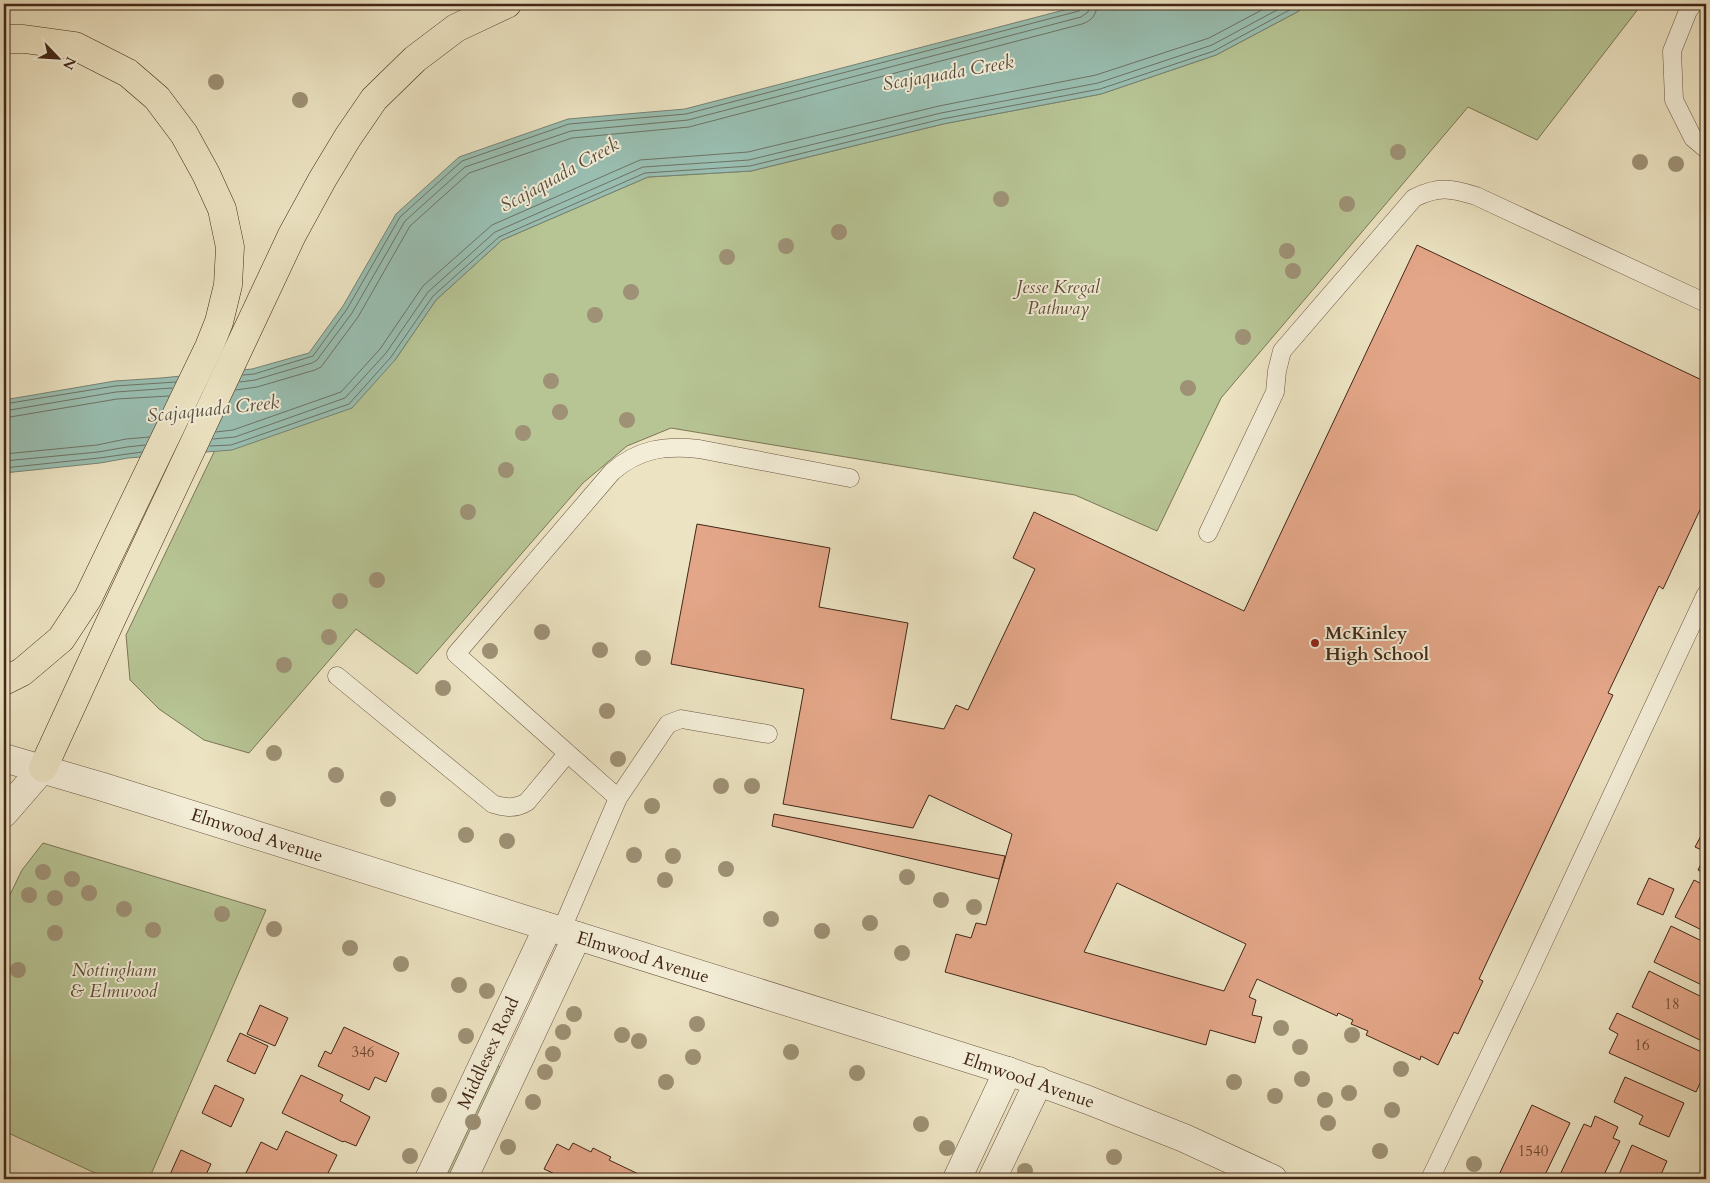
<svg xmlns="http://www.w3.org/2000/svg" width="1710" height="1183" font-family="Cardo,serif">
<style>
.green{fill:#b7c494;stroke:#7c7656}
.water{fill:#99beb1;stroke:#768273}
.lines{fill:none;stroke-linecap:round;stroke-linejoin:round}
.shore{stroke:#6e7264;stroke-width:1}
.building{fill:#e3a688;stroke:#422717;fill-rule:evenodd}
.service-casing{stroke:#6c5642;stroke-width:19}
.minor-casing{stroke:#6c5642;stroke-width:29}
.tertiary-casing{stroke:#6c5642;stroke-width:29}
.trunk-casing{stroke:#422717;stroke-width:29}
.service{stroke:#f3edd7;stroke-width:18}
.minor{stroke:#f3edd7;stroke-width:28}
.tertiary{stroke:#f3edd7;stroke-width:28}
.trunk{stroke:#ece3c2;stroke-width:28}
.tree{fill:#9e9175}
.poi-dot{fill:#8f2418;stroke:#f3edd7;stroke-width:2}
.labels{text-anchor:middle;stroke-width:4;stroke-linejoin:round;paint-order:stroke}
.number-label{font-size:15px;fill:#6a4733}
.park-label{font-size:18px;font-style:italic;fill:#5f4e36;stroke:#f3edd7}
.poi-label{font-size:18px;font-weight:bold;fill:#422717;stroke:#f3edd7;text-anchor:start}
.street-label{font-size:18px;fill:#422717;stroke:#f3edd7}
.water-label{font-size:19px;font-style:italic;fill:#584d3e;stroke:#f3edd7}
</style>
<rect width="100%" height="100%" fill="#ece3c2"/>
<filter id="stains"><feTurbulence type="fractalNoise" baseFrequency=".004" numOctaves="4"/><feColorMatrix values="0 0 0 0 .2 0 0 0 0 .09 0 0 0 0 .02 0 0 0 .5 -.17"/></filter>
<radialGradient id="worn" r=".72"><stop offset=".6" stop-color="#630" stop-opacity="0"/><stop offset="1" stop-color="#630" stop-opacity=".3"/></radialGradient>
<g class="green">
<polygon points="1304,4 1642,4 1537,140 1468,107 1221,398 1157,531 1075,495 671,428 627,446 583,483 417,674 356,629 249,753 204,740 159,709 130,680 126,635 215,450 395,360 436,300 502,240 648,177 751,171 943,124 1101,94 1216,55 1299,11"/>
<polygon points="43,843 266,910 149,1179 108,1179 4,1131 4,907 22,870"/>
<polygon points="494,1066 499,1066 503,1070 453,1179 438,1179"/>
</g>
<polygon class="water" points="1087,4 1304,4 1299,11 1216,55 1101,94 943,124 751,171 648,177 502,240 436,300 395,360 352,408 232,450 128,458 100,463 4,473 4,400 115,381 161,378 252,369 309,353 343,306 396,214 459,157 568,119 685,109"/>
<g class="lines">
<g class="shore">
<polyline points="243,375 254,374 313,356 347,309 400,217 462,161 569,124 686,114 1079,11 1082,8 1083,4"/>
<polyline points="240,382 255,380 312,363 317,360 352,313 405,221 465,167 571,131 688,120 1081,17 1088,12 1090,4"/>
<path d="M236 390 257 387 315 370 321 367 358 317 410 226 469 173 572 138 689 127 1082 24C1092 21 1097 14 1097 4"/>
<polyline points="4,404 115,386 176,382"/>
<polyline points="4,411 116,392 172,388"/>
<polyline points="4,418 117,399 169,396"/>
<polyline points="216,432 233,430 341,392 380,349 423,286 492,225 640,160 748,152 939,106 1096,75 1209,38 1273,4"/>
<polyline points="213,439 235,437 345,398 386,353 428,292 495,232 643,167 749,160 941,113 1098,83 1212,45 1288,4"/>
<polyline points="210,446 231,445 237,443 349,404 391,357 433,296 499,237 645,173 750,166 942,119 1100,89 1214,51 1295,7 1298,4"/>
<polyline points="4,454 97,445 126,439 149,437"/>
<polyline points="4,461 98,452 127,447 145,445"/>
<polyline points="4,468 99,458 142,452"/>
</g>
</g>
<g class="building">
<path d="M1417 245 1706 382V497L1663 589 1659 586 1608 693 1613 695 1479 979 1483 981 1458 1034 1454 1032 1438 1065 1421 1056 1420 1060 1366 1035 1368 1031 1351 1024 1353 1020 1338 1013 1337 1016 1257 979 1249 997 1256 1000 1252 1015 1262 1017 1255 1043 1210 1030 1206 1045 945 972 956 934 971 938 976 923 986 925 1012 834 929 795 913 828 783 804 804 689 671 664 697 524 830 548 819 607 908 623 891 719 944 729 956 705 968 710 1035 569 1013 558 1034 512 1244 611ZM1117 883 1246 944 1224 991 1084 952Z"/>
<polygon points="774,814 1005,856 999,879 772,826"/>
<polygon points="1705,828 1706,829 1706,852 1695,847"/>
<polygon points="1706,854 1706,874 1698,870"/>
<polygon points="1649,878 1674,889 1663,915 1637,904"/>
<polygon points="1694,880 1706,886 1706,932 1675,917"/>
<polygon points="1671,926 1706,943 1706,987 1654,962"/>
<polygon points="1649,971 1706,999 1706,1043 1632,1007"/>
<polygon points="260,1005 288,1018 275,1046 247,1034"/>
<polygon points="1617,1013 1706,1054 1706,1070 1696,1092 1609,1053 1618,1034 1609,1029"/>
<polygon points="344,1027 399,1053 386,1082 375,1077 369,1090 318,1066 325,1051 331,1054"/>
<polygon points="240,1033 268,1046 255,1074 227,1061"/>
<polygon points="301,1075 343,1095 340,1101 370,1117 356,1146 344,1141 343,1142 282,1113"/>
<polygon points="1625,1077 1684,1103 1669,1137 1639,1124 1643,1116 1614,1102"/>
<polygon points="215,1085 244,1099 231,1127 202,1113"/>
<polygon points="1532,1105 1570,1123 1543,1179 1497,1179"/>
<polygon points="1595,1116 1618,1127 1613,1138 1620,1141 1602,1179 1558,1179 1584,1124 1591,1127"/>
<polygon points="286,1131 337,1155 328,1173 336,1176 334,1179 253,1179 245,1175 261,1142 277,1150"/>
<polygon points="573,1143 591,1152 593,1148 611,1157 609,1160 649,1179 556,1179 557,1175 544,1169 557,1144 569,1150"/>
<polygon points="1632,1145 1667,1161 1659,1179 1617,1179"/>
<polygon points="181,1150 211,1164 204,1179 168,1179"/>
</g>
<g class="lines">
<defs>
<g id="service">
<polyline points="1693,4 1688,11 1672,51 1674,100 1693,138 1706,149"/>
<path d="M1208 533 1275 392 1277 371 1282 351 1414 198C1438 186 1451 188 1476 196L1706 303"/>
<path d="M337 676 493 804C506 808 515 809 527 802L567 754"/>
<path d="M618 798 456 654 612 472C638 449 665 445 699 449L850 478"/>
<polyline points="561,931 618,798 668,724 681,719 768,734"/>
<polyline points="1430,1179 1526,979 1706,594"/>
</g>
<g id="minor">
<polyline points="4,813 43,768"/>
<polyline points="429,1179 548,927"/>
<polyline points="463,1179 577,936"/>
<polyline points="957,1179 1008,1071"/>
<polyline points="992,1179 1039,1081"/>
</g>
<polyline id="tertiary" points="4,758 103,787 1008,1071 1088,1100 1184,1138 1273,1179"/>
<g id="trunk">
<polyline points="4,39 24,39 75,46 128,73 157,98 184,134 206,174 222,209 230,247 228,285 219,322 209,347 88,598 61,639 22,672 4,681"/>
<polyline points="43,768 112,618 292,235 322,180 348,137 374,99 415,59 456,28 507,4"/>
</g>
</defs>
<use href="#service" class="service-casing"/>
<use href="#minor" class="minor-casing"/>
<use href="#tertiary" class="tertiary-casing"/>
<use href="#trunk" class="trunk-casing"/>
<use href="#service" class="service"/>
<use href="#minor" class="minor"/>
<use href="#tertiary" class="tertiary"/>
<use href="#trunk" class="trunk"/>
</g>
<g class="tree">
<circle cx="216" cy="82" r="8"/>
<circle cx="300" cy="100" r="8"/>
<circle cx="1398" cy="152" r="8"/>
<circle cx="1640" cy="162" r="8"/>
<circle cx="1676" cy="164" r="8"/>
<circle cx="1001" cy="199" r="8"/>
<circle cx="1347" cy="204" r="8"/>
<circle cx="839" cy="232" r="8"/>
<circle cx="786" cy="246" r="8"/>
<circle cx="1287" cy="251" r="8"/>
<circle cx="727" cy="257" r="8"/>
<circle cx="1293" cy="271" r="8"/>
<circle cx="631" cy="292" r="8"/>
<circle cx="595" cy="315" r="8"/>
<circle cx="1243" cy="337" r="8"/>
<circle cx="551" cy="381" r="8"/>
<circle cx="1188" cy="388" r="8"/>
<circle cx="560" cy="412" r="8"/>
<circle cx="627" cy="420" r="8"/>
<circle cx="523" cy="433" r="8"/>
<circle cx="506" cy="470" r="8"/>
<circle cx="468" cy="512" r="8"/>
<circle cx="377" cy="580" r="8"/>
<circle cx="340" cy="601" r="8"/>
<circle cx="542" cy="632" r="8"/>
<circle cx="329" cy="637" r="8"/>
<circle cx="600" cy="650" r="8"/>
<circle cx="490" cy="651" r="8"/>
<circle cx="643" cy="658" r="8"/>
<circle cx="284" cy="665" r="8"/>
<circle cx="443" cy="688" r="8"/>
<circle cx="607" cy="711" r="8"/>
<circle cx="274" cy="753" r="8"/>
<circle cx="618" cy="759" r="8"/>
<circle cx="336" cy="775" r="8"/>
<circle cx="721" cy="786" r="8"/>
<circle cx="752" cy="786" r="8"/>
<circle cx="388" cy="799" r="8"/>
<circle cx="652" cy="806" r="8"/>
<circle cx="466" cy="835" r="8"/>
<circle cx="507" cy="841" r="8"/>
<circle cx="634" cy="855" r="8"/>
<circle cx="673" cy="856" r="8"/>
<circle cx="726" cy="869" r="8"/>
<circle cx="43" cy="872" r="8"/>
<circle cx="907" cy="877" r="8"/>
<circle cx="72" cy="879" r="8"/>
<circle cx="665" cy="880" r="8"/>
<circle cx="89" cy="893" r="8"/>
<circle cx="29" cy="895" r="8"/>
<circle cx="55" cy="898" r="8"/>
<circle cx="941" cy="900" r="8"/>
<circle cx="974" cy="907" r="8"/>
<circle cx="124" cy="909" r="8"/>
<circle cx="222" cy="914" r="8"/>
<circle cx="771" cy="919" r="8"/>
<circle cx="870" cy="923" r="8"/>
<circle cx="274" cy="929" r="8"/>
<circle cx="153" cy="930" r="8"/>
<circle cx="822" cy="931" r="8"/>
<circle cx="55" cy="933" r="8"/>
<circle cx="350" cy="948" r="8"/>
<circle cx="902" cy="953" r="8"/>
<circle cx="401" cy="964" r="8"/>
<circle cx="18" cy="970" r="8"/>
<circle cx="459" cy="985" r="8"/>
<circle cx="487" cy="991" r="8"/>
<circle cx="574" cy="1014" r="8"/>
<circle cx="697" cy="1024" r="8"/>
<circle cx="1281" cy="1028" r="8"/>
<circle cx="563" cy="1032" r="8"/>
<circle cx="622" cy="1035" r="8"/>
<circle cx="1352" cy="1035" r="8"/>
<circle cx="466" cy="1036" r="8"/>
<circle cx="639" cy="1041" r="8"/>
<circle cx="1300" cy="1047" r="8"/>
<circle cx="791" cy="1052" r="8"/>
<circle cx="553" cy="1054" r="8"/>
<circle cx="693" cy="1057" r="8"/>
<circle cx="1401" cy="1069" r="8"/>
<circle cx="545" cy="1072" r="8"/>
<circle cx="857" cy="1073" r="8"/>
<circle cx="1302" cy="1079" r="8"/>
<circle cx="666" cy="1082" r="8"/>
<circle cx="1234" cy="1082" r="8"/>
<circle cx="1349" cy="1093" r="8"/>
<circle cx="439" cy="1095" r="8"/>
<circle cx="1275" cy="1096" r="8"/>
<circle cx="1325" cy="1100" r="8"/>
<circle cx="533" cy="1102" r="8"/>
<circle cx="1392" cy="1110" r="8"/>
<circle cx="473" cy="1122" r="8"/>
<circle cx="1328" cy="1123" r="8"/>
<circle cx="921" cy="1124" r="8"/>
<circle cx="508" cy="1147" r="8"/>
<circle cx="947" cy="1148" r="8"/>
<circle cx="1380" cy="1151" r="8"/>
<circle cx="410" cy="1156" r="8"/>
<circle cx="1114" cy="1157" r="8"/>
<circle cx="1474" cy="1164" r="8"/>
<circle cx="1025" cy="1171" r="8"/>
</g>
<circle class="poi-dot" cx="1315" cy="643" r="5"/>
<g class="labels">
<g class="number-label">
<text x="1672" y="1009">18</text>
<text x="1642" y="1050">16</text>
<text x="363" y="1057">346</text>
<text x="1533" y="1156">1540</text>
</g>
<g class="park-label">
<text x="1058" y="293">Jesse Kregal<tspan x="1058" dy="21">Pathway</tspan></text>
<text x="114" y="976">Nottingham<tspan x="114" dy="21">&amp; Elmwood</tspan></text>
</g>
<g class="poi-label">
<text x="1325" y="639">McKinley<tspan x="1325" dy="21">High School</tspan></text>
</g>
<g class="street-label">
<text transform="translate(257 835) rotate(18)" y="6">Elmwood Avenue</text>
<text transform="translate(643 957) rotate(17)" y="6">Elmwood Avenue</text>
<text transform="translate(488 1053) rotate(-65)" y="6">Middlesex Road</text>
<text transform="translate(1029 1080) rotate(19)" y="6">Elmwood Avenue</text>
</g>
<g class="water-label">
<text transform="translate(948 72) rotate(-10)" y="7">Scajaquada Creek</text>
<text transform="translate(559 174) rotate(-29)" y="7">Scajaquada Creek</text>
<text transform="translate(213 408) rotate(-6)" y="7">Scajaquada Creek</text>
</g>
</g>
<rect width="1710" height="1183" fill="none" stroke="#ece3c2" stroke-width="20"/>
<rect x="5" y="5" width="1700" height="1173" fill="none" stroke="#422717" stroke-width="2.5"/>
<rect x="10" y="10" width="1690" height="1163" fill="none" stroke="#422717"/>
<g transform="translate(58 58) rotate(115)" stroke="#f3edd7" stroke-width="4" paint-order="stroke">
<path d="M0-4L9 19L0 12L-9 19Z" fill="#422717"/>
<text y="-8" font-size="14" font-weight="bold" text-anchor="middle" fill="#422717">N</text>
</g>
<rect width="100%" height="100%" filter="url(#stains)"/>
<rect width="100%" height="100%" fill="url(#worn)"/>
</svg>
